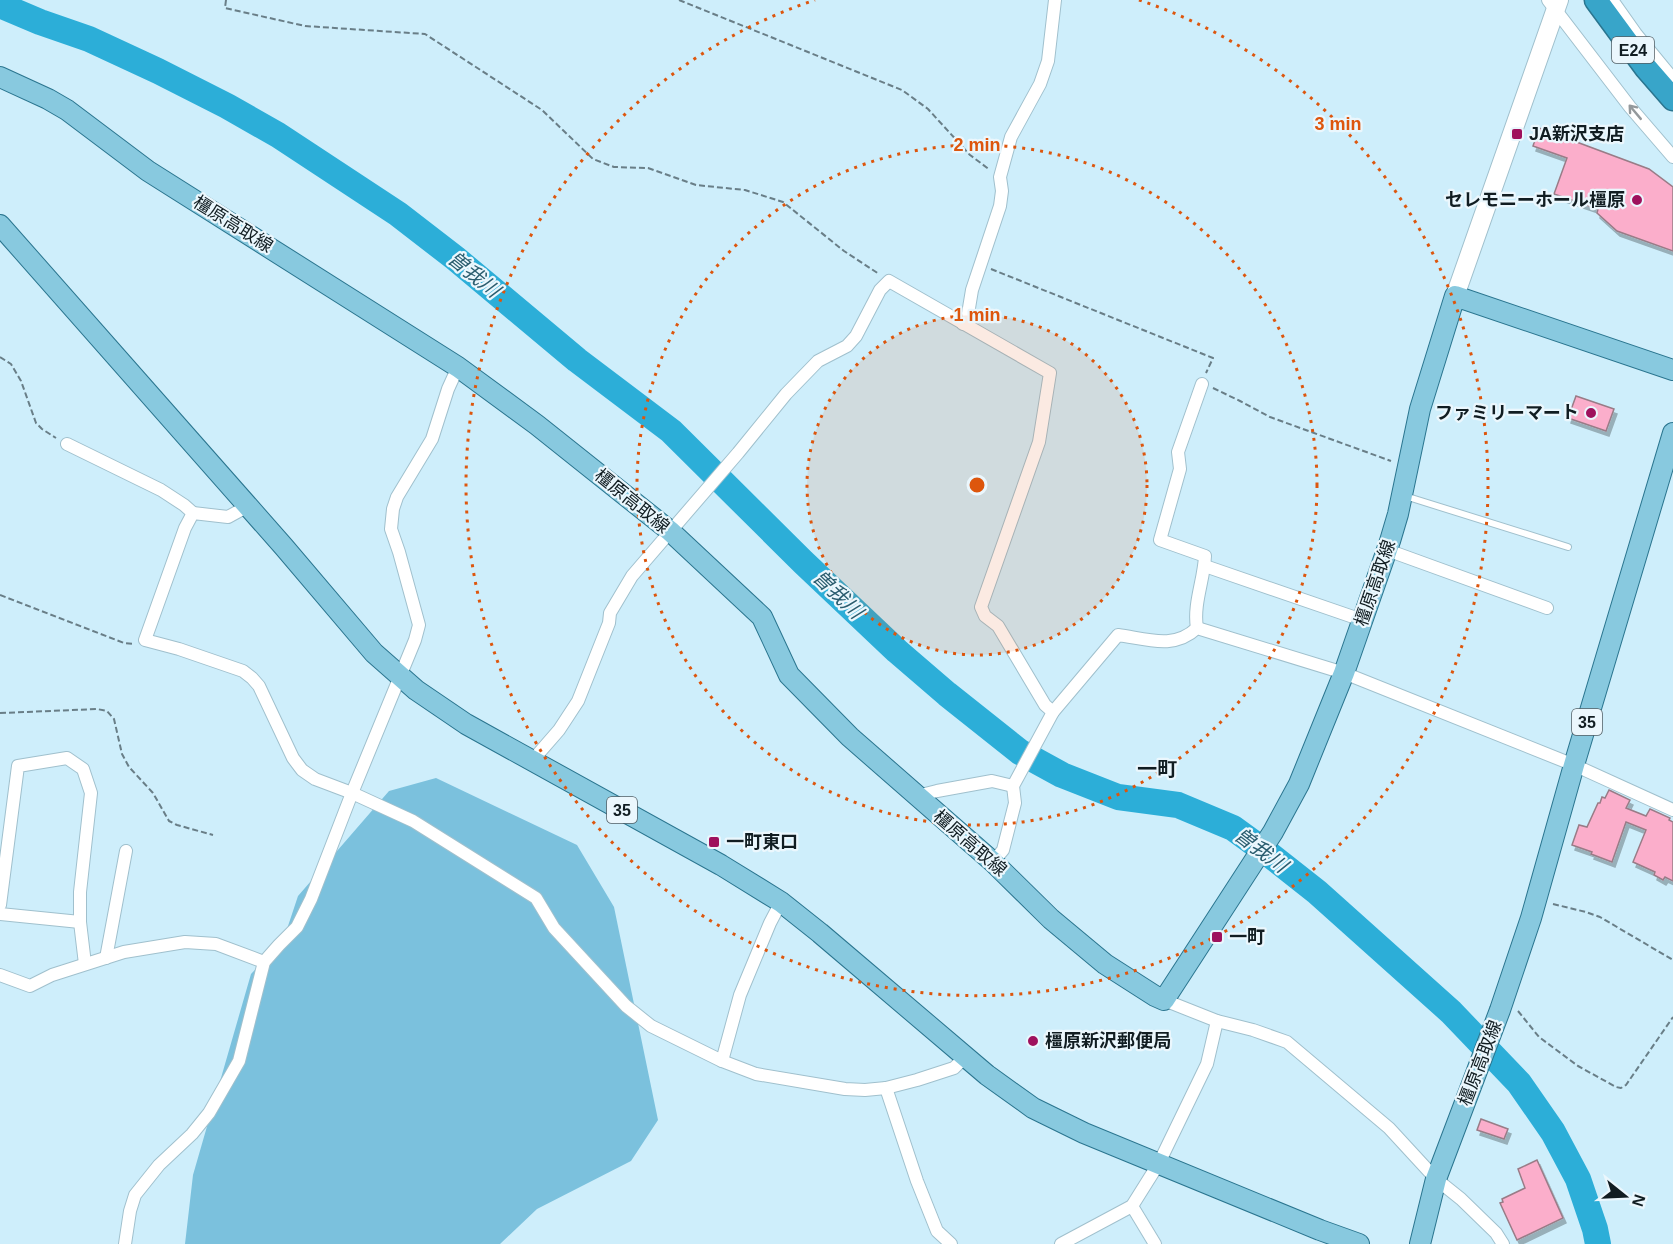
<svg xmlns="http://www.w3.org/2000/svg" width="1673" height="1244" font-family="Arial,'Noto Sans JP',sans-serif">
<style>
.green{fill:#7bc1dd}
.lines{fill:none;stroke-linecap:round;stroke-linejoin:round}
.river{stroke:#2caed8;stroke-width:26}
.building{fill:#fbaecb;stroke:#997c87;stroke-width:1.5;filter:url(#shadow)}
.lane-casing{stroke:#a0c0cd;stroke-width:8}
.street-casing{stroke:#a0c0cd;stroke-width:14}
.secondary-casing{stroke:#a0c0cd;stroke-width:20}
.primary-casing{stroke:#2a758f;stroke-width:22}
.highway-casing{stroke:#2a758f;stroke-width:25}
.path{stroke:#697e87;stroke-width:2;stroke-dasharray:6 3;stroke-linecap:butt}
.lane{stroke:#fff;stroke-width:6}
.street{stroke:#fff;stroke-width:12}
.secondary{stroke:#fff;stroke-width:18}
.primary{stroke:#88c9df;stroke-width:20}
.highway{stroke:#38a5c9;stroke-width:22}
.oneway{stroke:#94999c}
.ring{fill:none;stroke:#dd560d;stroke-width:3;stroke-dasharray:3 6}
.poi-dot{fill:#9e115d;stroke:#ebf7fd;stroke-width:2}
.labels{text-anchor:middle;stroke-width:4.5;stroke-linejoin:round;paint-order:stroke}
.shield{fill:#ebf7fd;stroke:#525e64;stroke-width:1.5}
.shield-label{font-size:16px;font-weight:bold;fill:#111d22}
.poi-label{font-size:18px;font-weight:bold;fill:#111d22;stroke:#ebf7fd;text-anchor:start}
.street-label{font-size:18px;fill:#111d22;stroke:#ebf7fd}
.water-label{font-size:20px;font-style:italic;fill:#2b5d6f;stroke:#ebf7fd}
.neighbourhood-label{font-size:20px;font-weight:bold;fill:#111d22;stroke:#ebf7fd}
.centre{fill:#dd560d;stroke:#ebf7fd;stroke-width:3}
.ring-label{font-size:18px;text-anchor:middle;font-weight:bold;fill:#dd560d;stroke:#ebf7fd;stroke-width:4.5;stroke-linejoin:round;paint-order:stroke}
</style>
<defs>
<filter id="shadow"><feDropShadow dx="3" dy="5" stdDeviation="0" flood-color="#0004"/></filter>
</defs>
<rect width="100%" height="100%" fill="#ceeefb"/>
<polygon class="green" points="436,778 577,845 614,907 658,1120 631,1161 537,1209 500,1244 185,1244 193,1175 251,974 283,941 298,896 389,791"/>
<g class="lines">
<polyline class="river" points="0,5 40,22 89,39 158,71 227,106 278,135 398,214 455,258 577,360 671,431 803,562 897,651 947,694 1020,752 1062,775 1118,797 1178,805 1233,828 1270,855 1317,892 1451,1012 1519,1083 1553,1132 1578,1179 1595,1229 1598,1244"/>
</g>
<g class="building">
<polygon points="1539,128 1649,169 1673,187 1673,251 1617,231 1597,213 1598,209 1554,194 1567,158 1533,146"/>
<polygon points="1576,396 1614,409 1606,431 1568,418"/>
<polygon points="1609,790 1630,800 1626,808 1646,816 1650,809 1670,818 1669,820 1673,822 1673,881 1665,877 1663,880 1654,875 1655,872 1633,862 1646,830 1626,822 1612,862 1591,854 1592,852 1572,845 1579,825 1587,827 1598,803 1600,803 1602,797 1605,798"/>
<polygon points="1481,1119 1508,1129 1504,1139 1477,1130"/>
<polygon points="1537,1160 1563,1218 1517,1240 1500,1203 1503,1202 1502,1199 1525,1188 1518,1169"/>
</g>
<g class="lines">
<defs>
<polyline id="lane" points="1405,496 1568,547"/>
<g id="street">
<polyline points="1548,0 1630,107 1673,157"/>
<polyline points="1612,0 1636,34 1673,79"/>
<polyline points="963,324 968,314 972,290 1000,206 1002,191 1000,177 1011,137 1040,84 1048,61 1055,0"/>
<polyline points="67,444 161,490 184,505 193,513"/>
<polyline points="248,506 228,517 193,513 185,528 145,640 179,649 243,671 252,678 259,686 293,758 302,770 315,779 352,793 413,821 536,898 554,928 626,1006 651,1026 722,1061 756,1074 845,1089 865,1090 886,1088 917,1080 954,1068 966,1056"/>
<polyline points="1387,550 1547,608"/>
<polyline points="1205,566 1362,620"/>
<path d="M1197 628C1193 604 1204 580 1205 556L1160 540 1180 469 1178 452 1202 384"/>
<polyline points="532,761 559,730 578,701 609,623 610,613 632,576 738,453 786,394 818,361 847,346 856,336 880,290 889,281 1050,373 1039,442 981,607 985,616 998,626 1045,705 1053,712"/>
<polyline points="917,796 937,791 992,781 1013,786"/>
<path d="M993 862 1003 850 1015 803 1013 786 1053 712 1118 635C1147 639 1174 650 1197 628L1344 673 1574 765 1673 810"/>
<polyline points="0,905 18,766 67,758 83,769 91,793 80,892 80,922 85,964"/>
<polyline points="0,914 80,922"/>
<polyline points="106,958 126,851"/>
<polyline points="0,975 30,986 52,975 124,952 185,942 216,944 264,962"/>
<polyline points="1164,1000 1217,1021 1253,1030 1287,1042 1389,1128 1436,1179 1461,1199 1496,1233 1503,1244"/>
<polyline points="722,1061 740,995 770,923 781,902"/>
<polyline points="886,1088 917,1181 937,1231 951,1244"/>
<polyline points="1132,1206 1155,1244"/>
<polyline points="125,1244 130,1211 135,1195 159,1165 192,1134 209,1113 239,1061 264,962 279,945 297,927 311,899 352,793 415,640 419,625 399,552 391,529 393,509 397,497 432,439 448,389 458,367"/>
<polyline points="1061,1244 1132,1206 1159,1163 1207,1064 1217,1021"/>
</g>
<polyline id="secondary" points="1455,296 1559,0"/>
<g id="primary">
<polyline points="0,77 48,99 67,110 148,171 458,367 537,425 670,531 762,617 789,675 850,737 993,862 1051,919 1105,964 1155,996 1164,1000 1273,832 1299,784 1344,673 1390,541 1398,514 1420,409 1455,296 1673,370"/>
<polyline points="0,225 284,547 374,653 416,690 466,724 721,865 781,902 820,933 987,1075 1033,1108 1084,1133 1320,1230 1359,1244"/>
<polyline points="1420,1244 1436,1179 1500,1010 1531,918 1574,765 1673,433"/>
</g>
<polyline id="highway" points="1596,0 1646,68 1673,99"/>
</defs>
<use href="#lane" class="lane-casing"/>
<use href="#street" class="street-casing"/>
<use href="#secondary" class="secondary-casing"/>
<use href="#primary" class="primary-casing"/>
<use href="#highway" class="highway-casing"/>
<g class="path">
<polyline points="226,0 225,8 305,26 425,34 542,110 593,159 614,167 648,168 696,185 745,190 783,202 844,251 879,274"/>
<polyline points="679,0 902,90 928,109 970,155 990,170"/>
<polyline points="991,269 1213,358 1206,373"/>
<polyline points="0,357 11,364 21,381 36,423 42,429 56,438"/>
<polyline points="1213,388 1240,401 1270,417 1391,461"/>
<polyline points="0,595 124,643 134,644"/>
<polyline points="0,713 97,709 107,711 114,719 122,754 129,767 153,793 169,821 177,825 213,835"/>
<polyline points="1553,904 1586,912 1600,917 1673,960"/>
<polyline points="1518,1011 1539,1037 1578,1066 1616,1087 1621,1088 1626,1085 1673,1017"/>
</g>
<use href="#lane" class="lane"/>
<use href="#street" class="street"/>
<use href="#secondary" class="secondary"/>
<use href="#primary" class="primary"/>
<use href="#highway" class="highway"/>
</g>
<defs><path id="oneway-shaft" d="M-6 0H5M1.5-3L5.5 0L1.5 3" fill="none" stroke-width="1.6" stroke-linecap="round" stroke-linejoin="round" transform="scale(1.5)"/></defs>
<use class="oneway" href="#oneway-shaft" transform="translate(1635 112) rotate(-130)"/>
<circle cx="977" cy="485" r="170" fill="#dd560d" fill-opacity=".12"/>
<g class="ring">
<circle cx="977" cy="485" r="170"/>
<circle cx="977" cy="485" r="340"/>
<path d="M1139 0A511 511 0 1 1 815 0"/>
</g>
<g class="poi-dot">
<rect x="1511" y="128" width="12" height="12" rx="3"/>
<circle cx="1637" cy="200" r="6"/>
<circle cx="1591" cy="413" r="6"/>
<rect x="708" y="836" width="12" height="12" rx="3"/>
<rect x="1211" y="931" width="12" height="12" rx="3"/>
<circle cx="1033" cy="1041" r="6"/>
</g>
<g class="labels">
<g class="shield">
<rect x="1612" y="37" width="42" height="26" rx="4.5"/>
<rect x="1572" y="709" width="30" height="26" rx="4.5"/>
<rect x="607" y="797" width="30" height="26" rx="4.5"/>
</g>
<g class="shield-label">
<text x="1633" y="56">E24</text>
<text x="1587" y="728">35</text>
<text x="622" y="816">35</text>
</g>
<g class="poi-label">
<text x="1529" y="140">JA新沢支店</text>
<text x="1625" y="206" text-anchor="end">セレモニーホール橿原</text>
<text x="1579" y="419" text-anchor="end">ファミリーマート</text>
<text x="726" y="848">一町東口</text>
<text x="1229" y="943">一町</text>
<text x="1045" y="1047">橿原新沢郵便局</text>
</g>
<g class="street-label">
<text transform="translate(233 224) rotate(32)" y="6">橿原高取線</text>
<text transform="translate(632 501) rotate(39)" y="6">橿原高取線</text>
<text transform="translate(1375 583) rotate(-71)" y="6">橿原高取線</text>
<text transform="translate(970 843) rotate(41)" y="6">橿原高取線</text>
<text transform="translate(1480 1063) rotate(-69)" y="6">橿原高取線</text>
</g>
<g class="water-label">
<text transform="translate(474 274) rotate(39)" y="7">曽我川</text>
<text transform="translate(838 594) rotate(44)" y="7">曽我川</text>
<text transform="translate(1261 850) rotate(37)" y="7">曽我川</text>
</g>
<g class="neighbourhood-label">
<text x="1157" y="776">一町</text>
</g>
</g>
<circle cx="977" cy="485" r="9" class="centre"/>
<g class="ring-label">
<text x="1338" y="130">3 min</text>
<text x="977" y="151">2 min</text>
<text x="977" y="321">1 min</text>
</g>
<g transform="translate(1625 1196) rotate(108)" stroke="#ebf7fd" stroke-width="4.5" paint-order="stroke">
<path d="M0-4.5L10 22L0 15L-10 22Z" fill="#111d22"/>
<text y="-9" font-size="16" font-weight="bold" text-anchor="middle" fill="#111d22">N</text>
</g>
</svg>
